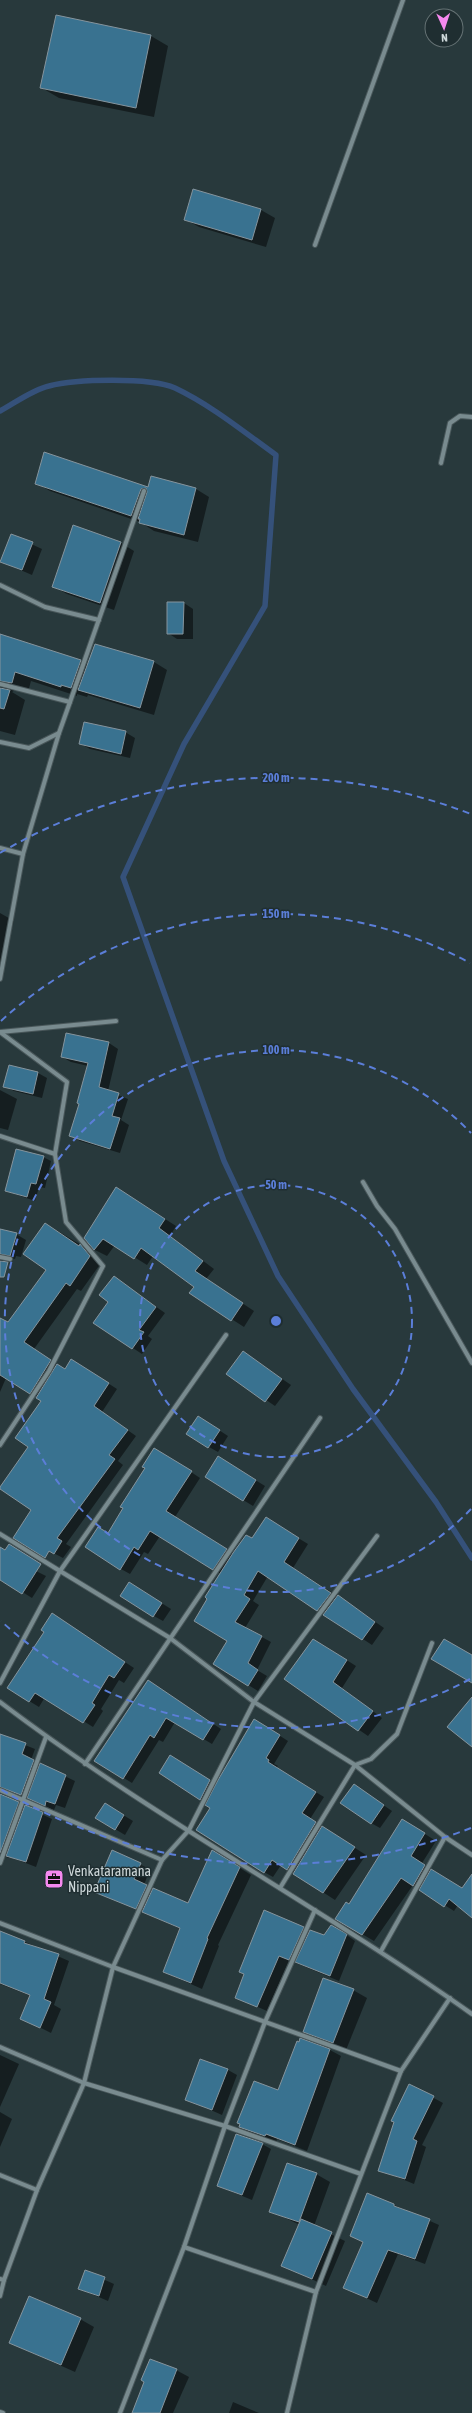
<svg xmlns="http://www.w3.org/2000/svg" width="472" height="2413" font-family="'Asap Condensed',sans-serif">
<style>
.shadow{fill:#0007}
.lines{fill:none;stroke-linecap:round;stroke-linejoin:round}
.stream{stroke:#35517a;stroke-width:5.5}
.building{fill:#397290;stroke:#85949d}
.street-casing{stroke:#49575a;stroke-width:6}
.street{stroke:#798b8f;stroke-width:4}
.ring{fill:none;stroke:#5b7ed8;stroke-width:2;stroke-dasharray:7 5}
.labels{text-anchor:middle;stroke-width:3;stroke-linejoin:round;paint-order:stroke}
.poi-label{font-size:14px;fill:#cdd7d9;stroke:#1f2e31;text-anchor:start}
.centre{fill:#5b7ed8;stroke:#1f2e31;stroke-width:2}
.ring-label{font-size:12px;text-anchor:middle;font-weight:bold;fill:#5b7ed8;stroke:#1f2e31;stroke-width:3;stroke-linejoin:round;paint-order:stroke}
</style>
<rect width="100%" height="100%" fill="#28393c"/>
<g class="shadow">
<polygon points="56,16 151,36 168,46 154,117 59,98 42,88"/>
<polygon points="194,190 261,210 275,218 266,247 199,227 185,219"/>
<polygon points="36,483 196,489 209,497 198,542 154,531 140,522 50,491"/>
<polygon points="12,535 42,549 32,575 2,562"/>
<polygon points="121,543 134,551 114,610 67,594 53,586"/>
<polygon points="168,603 184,603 193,609 193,639 177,639 168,633"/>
<polygon points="0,635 88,665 154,662 167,670 154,715 88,695 87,697 77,694 77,696 31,681 28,692 17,689 12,692 25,700 15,735 0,731"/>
<polygon points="125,732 135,738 130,758 90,749 81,744"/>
<polygon points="0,913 14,921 0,974"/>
<polygon points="67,1034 109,1043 118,1049 108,1091 128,1099 121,1120 129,1125 120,1153 80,1141 71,1135 80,1104 88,1066 71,1062 62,1057"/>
<polygon points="38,1073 47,1078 42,1098 14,1091 4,1086"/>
<polygon points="0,1090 17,1099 8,1130 0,1128"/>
<polygon points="43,1157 51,1161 45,1188 39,1187 35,1201 6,1191"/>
<polygon points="128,1195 176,1226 170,1236 214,1269 206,1279 254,1311 244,1327 191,1293 195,1287 153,1256 147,1265 115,1245 107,1256 95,1250 85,1238"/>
<polygon points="46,1224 91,1251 101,1263 81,1291 77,1289 34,1349 65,1370 80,1365 117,1389 102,1412 136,1436 118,1461 123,1465 66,1544 71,1547 63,1558 17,1534 33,1510 30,1447 42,1400 6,1378 0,1392 0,1319 9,1324 48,1269"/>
<polygon points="0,1230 16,1234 26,1240 21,1257 16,1256 15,1259 4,1256 0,1272"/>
<polygon points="114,1277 165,1313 148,1336 152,1339 142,1354 95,1323 109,1302"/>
<polygon points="252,1358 291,1385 275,1406 228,1374"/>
<polygon points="208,1423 228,1436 218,1452 209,1447"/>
<polygon points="164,1454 200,1478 175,1517 234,1554 275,1524 308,1544 293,1568 347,1602 384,1628 372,1645 268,1576 253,1601 259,1605 245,1628 271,1642 257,1670 267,1676 258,1691 214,1664 228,1641 221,1574 160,1536 148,1554 144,1552 130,1574 121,1569 108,1534"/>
<polygon points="228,1463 265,1486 253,1506 206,1477"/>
<polygon points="0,1553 46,1576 32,1598 0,1578"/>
<polygon points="139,1589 171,1609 163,1621 154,1616"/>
<polygon points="61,1620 134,1668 124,1683 119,1680 101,1709 103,1711 93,1727 45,1697 39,1707 8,1688"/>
<polygon points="323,1645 356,1666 342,1688 382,1718 368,1736 285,1679"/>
<polygon points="149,1681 221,1729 212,1744 175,1722 163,1742 159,1740 132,1783 95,1760"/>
<polygon points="263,1725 288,1741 274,1764 278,1766 276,1768 324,1797 310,1819 366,1855 335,1900 281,1865 273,1877 264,1872 208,1803 160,1773 180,1762 217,1785"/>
<polygon points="0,1735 35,1749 31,1760 75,1781 65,1808 56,1805 54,1810 11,1791 5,1794 7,1798 52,1819 36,1867 10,1857 9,1858 0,1855"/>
<polygon points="363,1791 392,1811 380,1828 371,1823"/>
<polygon points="115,1810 133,1821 125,1835 115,1829"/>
<polygon points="414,1827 436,1841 422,1863 463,1889 472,1876 472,1917 458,1905 454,1911 413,1885 374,1941 362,1934 349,1906"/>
<polygon points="112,1852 150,1869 144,1885 188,1904 224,1858 251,1875 218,1945 219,1946 202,1989 164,1972 181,1929 95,1891"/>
<polygon points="303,1928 324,1936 341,1931 355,1941 339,1981 289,1960 267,2011 236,1997"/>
<polygon points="0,1931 69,1961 54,2005 61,2009 51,2033 21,2018 31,1996 0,1984"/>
<polygon points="353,1990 367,1998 346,2050 318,2039 304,2031"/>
<polygon points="330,2050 341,2056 307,2151 277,2139 276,2142 251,2133 240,2127 278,2092"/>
<polygon points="0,2055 19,2064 0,2107"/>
<polygon points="228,2070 237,2075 222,2115 186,2099"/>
<polygon points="410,2085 443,2103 422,2145 426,2147 414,2184 380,2170"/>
<polygon points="0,2112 12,2119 0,2147"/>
<polygon points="262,2144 271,2149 252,2200 218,2186"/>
<polygon points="316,2174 330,2182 314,2226 345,2241 326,2286 282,2265 300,2225 271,2211"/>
<polygon points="394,2205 439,2225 425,2264 398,2254 377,2303 345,2288 364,2243 351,2236"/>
<polygon points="85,2271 114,2284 108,2301 80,2289"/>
<polygon points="80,2319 94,2327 75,2372 10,2343"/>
<polygon points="176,2370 189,2377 173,2413 133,2413 145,2382"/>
<polygon points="233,2402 259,2413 229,2413"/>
</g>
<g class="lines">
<path class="stream" d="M0 411C15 403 32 390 49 386 75 379 150 377 175 388 211 405 244 432 276 455L265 606 184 744 123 877 224 1161 278 1276 353 1389 436 1502 472 1558"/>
</g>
<g class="building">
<polygon points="56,15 151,35 136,108 40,88"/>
<polygon points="193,189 261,209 252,240 184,220"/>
<polygon points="44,452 148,487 151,476 196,488 184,535 139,523 140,519 138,519 147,492 146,488 141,489 131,516 35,484"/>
<polygon points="73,525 121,542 100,603 52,587"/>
<polygon points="11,534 33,542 22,570 0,562"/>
<polygon points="167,602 184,602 183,634 167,634"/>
<polygon points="0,634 81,660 71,688 61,685 61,687 15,672 12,683 0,681"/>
<polygon points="95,644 154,661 140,708 78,690"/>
<polygon points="0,688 10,690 4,709 0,708"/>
<polygon points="84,722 126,731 121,754 79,744"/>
<polygon points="66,1033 109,1042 99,1087 119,1093 112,1116 120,1118 110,1149 69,1136 79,1104 77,1103 88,1063 61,1057"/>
<polygon points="9,1065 38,1072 33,1094 3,1087"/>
<polygon points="16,1149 44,1156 36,1184 31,1183 27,1197 5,1191"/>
<polygon points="116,1187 165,1219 159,1228 203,1261 195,1271 243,1303 231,1321 189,1293 194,1287 141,1248 134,1259 103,1239 94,1250 84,1238"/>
<polygon points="45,1223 79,1246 80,1244 90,1256 70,1286 66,1283 24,1342 51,1360 30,1394 0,1375 0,1318 8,1322 46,1270 23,1254"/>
<polygon points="0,1229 17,1233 10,1256 0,1254"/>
<polygon points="0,1261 8,1262 4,1277 0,1277"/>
<polygon points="114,1276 156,1307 139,1330 144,1332 132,1349 93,1323 108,1302 99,1295"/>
<polygon points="243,1351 282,1379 265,1402 226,1374"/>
<polygon points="71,1359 109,1383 94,1406 128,1430 109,1455 115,1459 57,1538 62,1541 54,1554 49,1551 45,1558 13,1538 31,1510 0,1489 0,1487 28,1447 15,1438 41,1401 36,1398 57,1364 65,1369"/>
<polygon points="198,1416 220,1430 208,1448 186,1434"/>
<polygon points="154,1448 192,1471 166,1511 227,1549 213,1570 150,1531 138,1550 134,1547 120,1570 85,1547 98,1527 108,1533 123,1508 120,1507 145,1468 142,1467"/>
<polygon points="218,1456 256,1480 243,1501 205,1477"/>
<polygon points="266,1517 299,1538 284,1562 331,1593 317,1611 258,1571 244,1595 250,1599 235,1622 262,1636 248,1663 258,1670 248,1686 213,1664 227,1641 194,1621 207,1599 205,1597 233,1553 246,1535 252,1538"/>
<polygon points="9,1544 41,1564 22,1594 0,1580 0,1547 5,1550"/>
<polygon points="129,1582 162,1603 153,1617 120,1596"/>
<polygon points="338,1595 375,1622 362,1640 323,1615"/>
<polygon points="52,1613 125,1662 114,1678 109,1675 92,1703 95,1705 83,1723 35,1693 29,1702 7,1688 44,1632 41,1630"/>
<polygon points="313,1639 347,1660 333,1682 373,1711 358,1731 284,1679"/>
<polygon points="444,1639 472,1655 472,1683 431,1659"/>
<polygon points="148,1680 213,1724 203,1740 166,1718 154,1738 150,1735 123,1779 94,1761"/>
<polygon points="472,1697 472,1747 447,1727"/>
<polygon points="254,1719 280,1735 266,1758 269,1760 268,1762 316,1792 302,1813 316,1822 287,1870 272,1860 264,1873 196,1830 210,1808 205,1805 218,1780"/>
<polygon points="0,1734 26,1743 22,1754 34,1760 21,1795 0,1787"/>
<polygon points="170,1755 210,1780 200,1800 159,1773"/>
<polygon points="40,1763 66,1775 55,1804 46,1801 45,1806 27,1798"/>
<polygon points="354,1784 384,1805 371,1824 340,1803"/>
<polygon points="0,1794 19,1802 0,1853"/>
<polygon points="105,1803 124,1815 115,1830 95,1818"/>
<polygon points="25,1805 43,1812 26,1862 6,1856"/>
<polygon points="402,1819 425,1833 411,1856 425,1865 413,1886 401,1878 362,1935 335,1919 346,1902 349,1904"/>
<polygon points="322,1826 355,1847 323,1893 293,1874"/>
<polygon points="112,1850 141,1863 134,1879 147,1885 136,1909 94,1892"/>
<polygon points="212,1850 240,1867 207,1938 208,1939 191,1983 163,1972 180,1928 142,1912 153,1888 188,1903"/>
<polygon points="431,1869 462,1888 472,1874 472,1918 449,1899 444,1907 419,1890"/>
<polygon points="264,1910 304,1927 289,1960 279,1956 257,2007 235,1998 244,1974 239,1972"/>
<polygon points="331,1925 347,1934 330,1976 295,1962 310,1930 324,1935"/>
<polygon points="0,1931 25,1941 24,1943 59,1954 44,1999 51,2002 40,2028 20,2019 30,1995 0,1983"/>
<polygon points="323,1978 354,1989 333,2043 303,2032"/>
<polygon points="300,2038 330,2049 295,2145 266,2134 265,2136 239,2127 240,2124 237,2123 254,2081 278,2090 297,2041 299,2042"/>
<polygon points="200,2059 228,2069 212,2110 185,2100"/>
<polygon points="409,2084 434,2096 413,2139 417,2141 405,2179 378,2171 394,2122 391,2121"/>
<polygon points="236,2134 263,2143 242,2195 217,2186"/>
<polygon points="287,2163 317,2173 299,2222 269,2212"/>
<polygon points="367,2193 394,2204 394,2206 430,2219 415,2259 388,2250 367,2298 343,2288 363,2242 350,2236"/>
<polygon points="301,2219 332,2232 312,2279 281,2266"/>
<polygon points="85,2270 105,2277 99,2296 78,2289"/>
<polygon points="29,2296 81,2318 61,2365 9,2343"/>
<polygon points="150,2359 177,2369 160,2413 132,2413 144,2382 141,2380"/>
</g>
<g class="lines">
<defs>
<g id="street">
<polyline points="315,245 403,0"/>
<polyline points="441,463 450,423 460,416 472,417"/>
<polyline points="0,585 45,607 99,620"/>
<polyline points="0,684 70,702 59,733 29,748 0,742"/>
<polyline points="70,702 144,491"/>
<polyline points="0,848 23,854"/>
<polyline points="0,979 23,854 59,733"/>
<polyline points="0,1032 67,1082 55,1154 66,1222 103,1266 49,1371 0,1445"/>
<polyline points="0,1032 116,1021"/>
<polyline points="0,1136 55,1154"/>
<polyline points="363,1182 377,1206 395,1229 472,1363"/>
<polyline points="0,1257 10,1259"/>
<polyline points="226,1335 60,1571 170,1638 254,1702 355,1765 445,1837 381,1951"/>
<polyline points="0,1534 60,1571 0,1683"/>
<path d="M0 1702C150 1816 318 1905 472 2014"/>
<polyline points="85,1764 320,1418"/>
<polyline points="0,1790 162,1860"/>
<polyline points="445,1837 472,1855"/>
<polyline points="0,1863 46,1737"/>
<polyline points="280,1888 355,1765 371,1759 397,1734 432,1643"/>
<polyline points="0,1923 113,1967 401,2071"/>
<polyline points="0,2047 84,2083 225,2126 361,2174"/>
<polyline points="0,2175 37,2190"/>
<polyline points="184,2247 316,2292"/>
<polyline points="0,2279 4,2280 0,2296"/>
<polyline points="4,2280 37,2190 84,2083 113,1967 162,1860 189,1830 254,1702 377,1536"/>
<polyline points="0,2412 3,2413"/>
<polyline points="120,2413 184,2247 225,2126 265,2022 315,1910"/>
<polyline points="287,2413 316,2292 401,2071 450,1998"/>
</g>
</defs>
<use href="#street" class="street-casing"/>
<use href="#street" class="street"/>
</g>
<g class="ring">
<circle cx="276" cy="1321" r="136"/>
<path d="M471 1509A271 271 0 1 1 471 1133"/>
<path d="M470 1679A407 407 0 0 1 1 1621M1 1021A407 407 0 0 1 470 963"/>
<path d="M471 1828A543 543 0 0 1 0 1789M0 853A543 543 0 0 1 471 814"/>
</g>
<defs>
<symbol id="office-square" viewBox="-11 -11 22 22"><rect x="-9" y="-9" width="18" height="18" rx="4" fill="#f589ef" stroke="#1f2e31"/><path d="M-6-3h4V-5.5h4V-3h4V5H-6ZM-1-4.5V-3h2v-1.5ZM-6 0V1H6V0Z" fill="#111"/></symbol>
</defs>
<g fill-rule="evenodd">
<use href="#office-square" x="43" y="1868" width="22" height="22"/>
</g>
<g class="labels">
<g class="poi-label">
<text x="68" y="1876">Venkataramana<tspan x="68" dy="16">Nippani</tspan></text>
</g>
</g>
<circle cx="276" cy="1321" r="6" class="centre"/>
<g class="ring-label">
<text x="276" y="782">200 m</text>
<text x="276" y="918">150 m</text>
<text x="276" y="1054">100 m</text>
<text x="276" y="1189">50 m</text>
</g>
<g transform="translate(444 28) rotate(177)"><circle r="19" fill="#1f2e31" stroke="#657274"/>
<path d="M0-3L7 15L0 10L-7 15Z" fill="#f589ef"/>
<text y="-6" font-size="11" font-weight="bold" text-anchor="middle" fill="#cdd7d9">N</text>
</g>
</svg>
